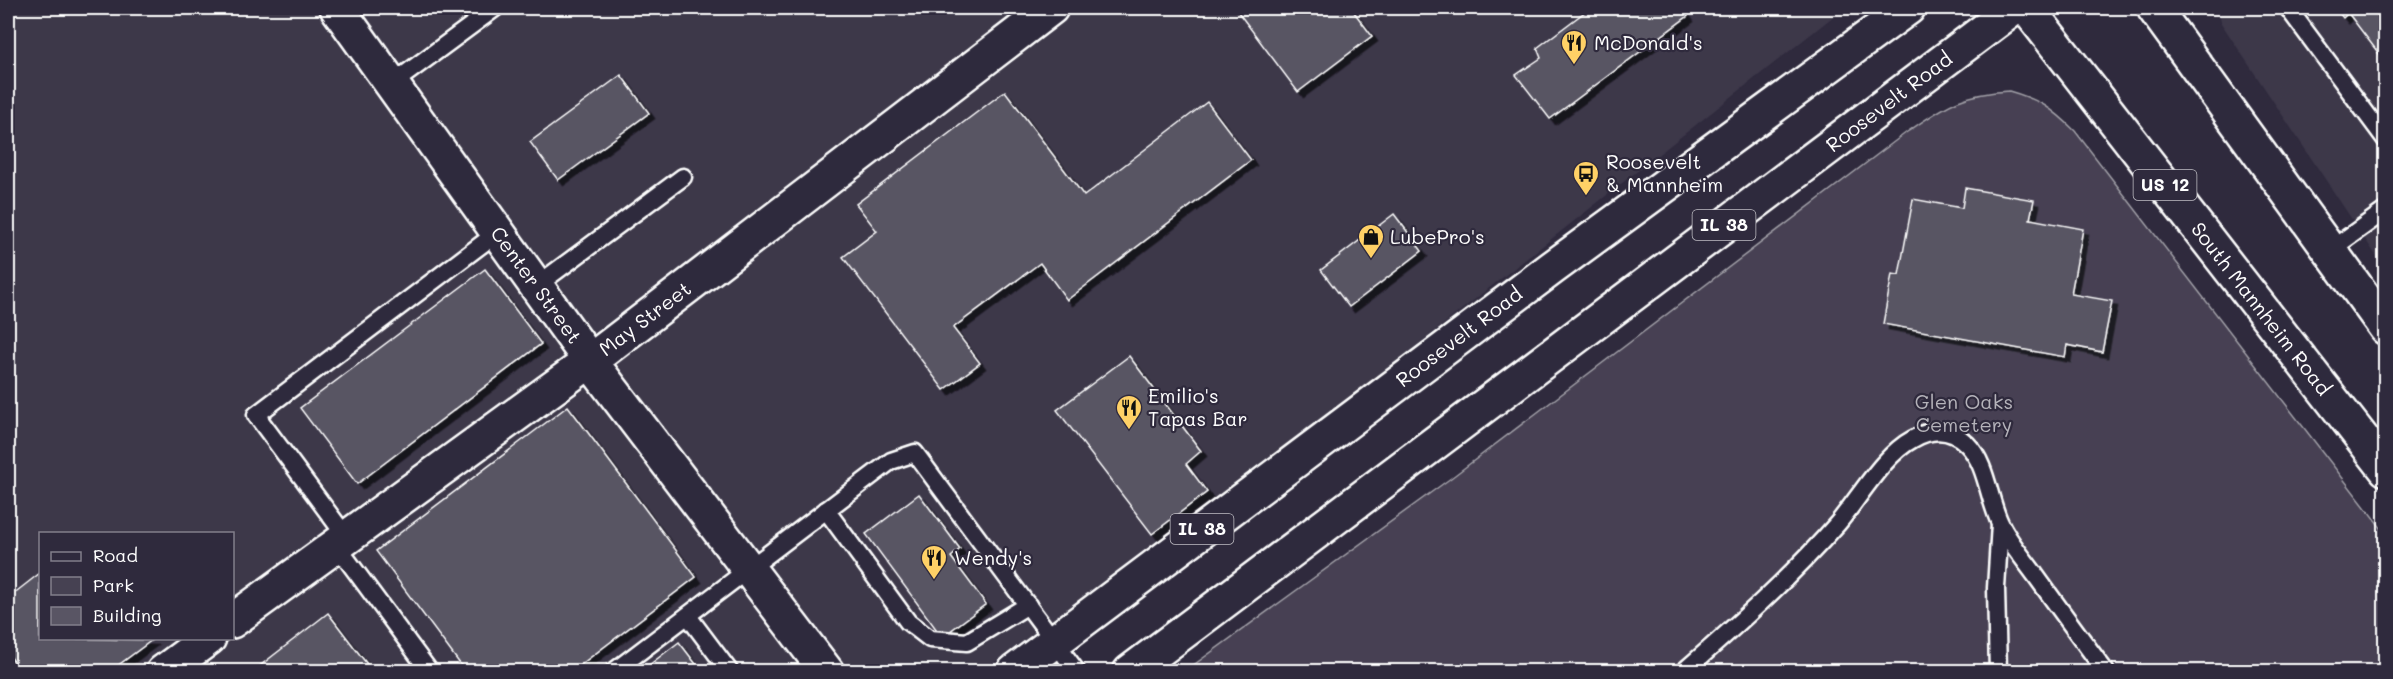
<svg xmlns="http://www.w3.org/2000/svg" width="2393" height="679" font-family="Mali,sans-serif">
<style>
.built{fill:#3c3749;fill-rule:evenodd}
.green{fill:#464152;stroke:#a2a0a8;stroke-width:1.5}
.building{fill:#595564;stroke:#fff;stroke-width:1.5;filter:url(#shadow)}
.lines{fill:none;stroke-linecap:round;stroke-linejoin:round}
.service-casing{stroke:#fff;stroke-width:21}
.minor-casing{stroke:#fff;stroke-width:38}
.primary-casing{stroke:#fff;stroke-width:38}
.service{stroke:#2f2a3d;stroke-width:16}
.minor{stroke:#2f2a3d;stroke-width:33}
.primary{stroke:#2f2a3d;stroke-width:33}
.labels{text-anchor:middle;stroke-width:4.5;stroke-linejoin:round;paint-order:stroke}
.shield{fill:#2f2a3d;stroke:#c1bfc5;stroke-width:1.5}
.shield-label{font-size:18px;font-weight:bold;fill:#fff}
.poi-label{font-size:20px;fill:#fff;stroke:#2f2a3d;text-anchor:start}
.street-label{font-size:20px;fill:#fff;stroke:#2f2a3d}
.park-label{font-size:20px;fill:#b5b3ba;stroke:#2f2a3d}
</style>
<defs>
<filter id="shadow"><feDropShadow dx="5.5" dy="5.5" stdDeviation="0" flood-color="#0009"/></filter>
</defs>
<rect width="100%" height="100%" fill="#2f2a3d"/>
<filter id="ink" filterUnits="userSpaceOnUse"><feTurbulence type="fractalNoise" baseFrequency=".0167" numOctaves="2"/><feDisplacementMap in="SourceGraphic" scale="12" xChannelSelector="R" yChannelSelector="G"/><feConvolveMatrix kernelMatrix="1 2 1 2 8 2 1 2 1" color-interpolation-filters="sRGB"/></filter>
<g filter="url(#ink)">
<g class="built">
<path d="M8 8H1844L1222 499 981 672 8 671ZM40 534H232V638H40Z"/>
<polygon points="2219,8 2385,8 2385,269 2221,23"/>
</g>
<path class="green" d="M2009 91C2040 100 2052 108 2075 131L2385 533V671L1184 672 1451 478 1907 132C1947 105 1960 94 2009 91Z"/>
<g class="building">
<polygon points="1235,8 1351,8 1372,36 1298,92"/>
<polygon points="1590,8 1682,8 1688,16 1550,119 1516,75 1541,58 1537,48"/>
<polygon points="2335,8 2386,8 2386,63 2348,13 2343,18"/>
<polygon points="621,75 649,113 558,180 530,142"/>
<polygon points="1005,91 1084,196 1207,102 1251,160 1067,300 1040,263 953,328 980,363 944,390 843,257 877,231 856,204"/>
<polygon points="1965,188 2034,200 2030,219 2083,229 2071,294 2112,301 2102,352 2067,345 2065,357 1883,324 1892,274 1899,275 1913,199 1962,208"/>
<polygon points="1394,214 1422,251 1349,307 1321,270"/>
<polygon points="485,269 541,344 357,484 300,408"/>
<polygon points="1129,356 1201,451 1186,464 1207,492 1152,534 1057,410"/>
<polygon points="568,406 696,577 571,672 466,672 376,551"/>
<polygon points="919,494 960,549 951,557 986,604 942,637 866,534"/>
<polygon points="40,573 40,638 152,640 109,672 21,672 8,653 8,598"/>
<polygon points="328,613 373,672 252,672"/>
<polygon points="679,642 702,672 640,672"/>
</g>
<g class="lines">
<defs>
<g id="service">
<polyline points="2288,8 2386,140"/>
<polyline points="392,84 495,8"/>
<polyline points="2329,251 2386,210"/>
<polyline points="536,286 683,177"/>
<polyline points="826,510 908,622 930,639 967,642 1028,605"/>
<polyline points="347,538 256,415 498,232"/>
<polyline points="337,546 430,672"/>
<polyline points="688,616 730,672"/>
<polyline points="613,672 891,461 915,453 1077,672"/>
<path d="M1683 672C1737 625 1791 577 1838 523 1860 497 1883 455 1913 439 1932 428 1951 428 1967 444 1987 464 1988 498 2000 523 2009 542 2024 559 2036 576 2059 608 2082 640 2106 672"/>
<polyline points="1998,672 1996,588 2000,524"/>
</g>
<g id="minor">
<polyline points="337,8 590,361 827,672"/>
<polyline points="232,621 590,361 1051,8"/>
<polyline points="163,672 209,638"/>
</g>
<g id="primary">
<polyline points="2027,8 2386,469"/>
<polyline points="2154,8 2386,328"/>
<polyline points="1014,672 1552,268 1908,8"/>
<polyline points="1130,672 2014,8"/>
</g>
</defs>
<use href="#service" class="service-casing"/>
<use href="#minor" class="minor-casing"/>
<use href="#primary" class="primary-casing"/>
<use href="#service" class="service"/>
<use href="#minor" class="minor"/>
<use href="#primary" class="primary"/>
</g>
</g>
<defs>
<symbol id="restaurant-pin" viewBox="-11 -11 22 30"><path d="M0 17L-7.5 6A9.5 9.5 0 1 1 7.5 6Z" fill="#ffd166" stroke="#2f2a3d"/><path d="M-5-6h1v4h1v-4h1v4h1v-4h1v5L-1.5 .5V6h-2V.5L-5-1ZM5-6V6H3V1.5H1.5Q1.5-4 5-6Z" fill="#111"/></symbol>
<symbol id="bus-pin" viewBox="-11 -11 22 30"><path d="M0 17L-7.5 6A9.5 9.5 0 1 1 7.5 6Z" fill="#ffd166" stroke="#2f2a3d"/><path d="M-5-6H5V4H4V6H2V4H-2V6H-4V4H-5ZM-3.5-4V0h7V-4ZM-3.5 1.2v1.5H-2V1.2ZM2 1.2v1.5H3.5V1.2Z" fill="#111"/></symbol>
<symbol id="shop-pin" viewBox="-11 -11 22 30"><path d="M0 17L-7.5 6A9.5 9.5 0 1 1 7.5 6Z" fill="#ffd166" stroke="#2f2a3d"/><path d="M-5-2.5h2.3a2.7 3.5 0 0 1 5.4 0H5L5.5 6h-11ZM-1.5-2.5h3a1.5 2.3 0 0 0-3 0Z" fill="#111"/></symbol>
</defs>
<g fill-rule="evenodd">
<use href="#restaurant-pin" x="1559" y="28" width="30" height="40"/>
<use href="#bus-pin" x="1571" y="159" width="30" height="40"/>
<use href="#shop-pin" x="1356" y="222" width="30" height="40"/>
<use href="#restaurant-pin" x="1114" y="393" width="30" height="40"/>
<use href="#restaurant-pin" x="919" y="543" width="30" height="40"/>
</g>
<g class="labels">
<g class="shield">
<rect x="2133.5" y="170" width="63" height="30" rx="4.5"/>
<rect x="1692.5" y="210" width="63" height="30" rx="4.5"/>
<rect x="1170.5" y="514" width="63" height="30" rx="4.5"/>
</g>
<g class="shield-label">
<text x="2165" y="191">US 12</text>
<text x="1724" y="231">IL 38</text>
<text x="1202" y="535">IL 38</text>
</g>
<g class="poi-label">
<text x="1594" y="50">McDonald's</text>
<text x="1606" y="169">Roosevelt<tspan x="1606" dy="23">&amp; Mannheim</tspan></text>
<text x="1390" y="244">LubePro's</text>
<text x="1148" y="403">Emilio's<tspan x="1148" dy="23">Tapas Bar</tspan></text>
<text x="954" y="565">Wendy's</text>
</g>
<g class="street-label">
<text transform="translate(1889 102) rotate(-37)" y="7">Roosevelt Road</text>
<text transform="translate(536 285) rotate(54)" y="7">Center Street</text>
<text transform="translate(2261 309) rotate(52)" y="7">South Mannheim Road</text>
<text transform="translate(645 319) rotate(-37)" y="7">May Street</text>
<text transform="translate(1459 337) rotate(-37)" y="7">Roosevelt Road</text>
</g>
<g class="park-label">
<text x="1964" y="409">Glen Oaks<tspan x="1964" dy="23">Cemetery</tspan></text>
</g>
</g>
<rect width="2393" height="679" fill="none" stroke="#2f2a3d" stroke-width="30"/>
<rect x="15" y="15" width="2363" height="649" fill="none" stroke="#fff" stroke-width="2" filter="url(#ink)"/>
<rect x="39" y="532" width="195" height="108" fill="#2f2a3d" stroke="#827f8b" stroke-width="1.5"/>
<rect x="51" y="552" width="30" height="9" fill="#2f2a3d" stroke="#827f8b" stroke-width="1.5"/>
<text x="93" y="562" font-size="18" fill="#ffffff">Road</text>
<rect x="51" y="577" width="30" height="18" fill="#464152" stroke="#827f8b" stroke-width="1.5"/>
<text x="93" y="592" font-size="18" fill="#ffffff">Park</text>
<rect x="51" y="607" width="30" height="18" fill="#595564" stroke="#827f8b" stroke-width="1.5"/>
<text x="93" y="622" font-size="18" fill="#ffffff">Building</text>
</svg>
